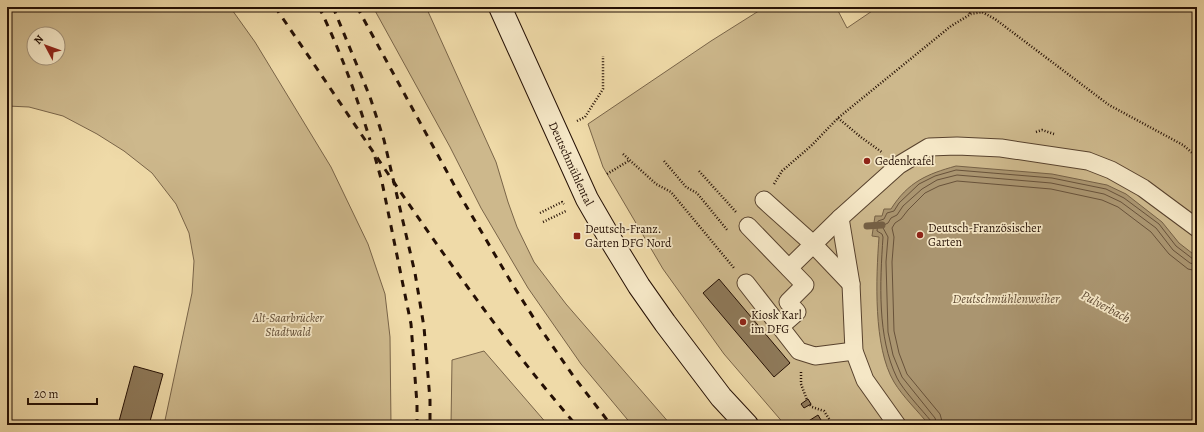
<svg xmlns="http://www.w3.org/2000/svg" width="1204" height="432" font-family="Alegreya,serif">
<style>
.green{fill:#cdb88c;stroke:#796448;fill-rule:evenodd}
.water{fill:#aa9570;stroke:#756045}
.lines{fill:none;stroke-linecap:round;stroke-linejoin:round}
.shore{stroke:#68523a;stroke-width:1}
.stream{stroke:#756045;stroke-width:7}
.building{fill:#8e7959;stroke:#251004}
.pedestrian-casing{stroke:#58422d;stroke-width:19}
.secondary-casing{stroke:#251004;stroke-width:24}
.path{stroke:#251004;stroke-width:2.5;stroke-dasharray:1 2;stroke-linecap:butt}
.pedestrian{stroke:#f5e7c6;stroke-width:17}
.secondary{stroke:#f5e7c6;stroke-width:22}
.rail{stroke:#251004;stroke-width:3;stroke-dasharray:7 7;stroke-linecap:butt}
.poi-dot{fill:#8f2418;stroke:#f5e7c6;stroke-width:1.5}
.labels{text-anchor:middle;stroke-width:3.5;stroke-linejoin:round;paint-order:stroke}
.poi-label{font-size:12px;fill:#251004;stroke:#f5e7c6;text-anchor:start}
.street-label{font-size:12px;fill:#251004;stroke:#f5e7c6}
.park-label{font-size:12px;font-style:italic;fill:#604b34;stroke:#f5e7c6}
.water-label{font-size:13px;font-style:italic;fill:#614c35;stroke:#f5e7c6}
</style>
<rect width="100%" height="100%" fill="#efdaa8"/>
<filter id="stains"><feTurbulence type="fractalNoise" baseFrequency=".005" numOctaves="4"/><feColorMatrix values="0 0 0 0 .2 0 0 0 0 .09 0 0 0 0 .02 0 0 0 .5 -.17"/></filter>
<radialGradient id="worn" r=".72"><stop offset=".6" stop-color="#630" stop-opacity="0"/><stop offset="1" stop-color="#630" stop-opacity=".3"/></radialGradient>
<g class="green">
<path d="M7 7H230L255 42 331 167 368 244 385 294 390 337 391 425H164L192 293 194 261 189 233 176 204 152 173 124 151 97 134 63 116 29 107 7 106ZM34 34H58V58H34Z"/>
<polygon points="373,7 426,7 496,162 508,202 517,227 534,262 566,304 671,425 632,425 581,364 528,288 481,208 450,147"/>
<polygon points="765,7 836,7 847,28 878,7 1197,7 1197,425 785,425 724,354 663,269 603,167 588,124 711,41"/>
<polygon points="484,351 548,425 451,425 452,360"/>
</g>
<path class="water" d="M956 166 1052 174 1107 185 1126 194 1162 222 1179 243 1197 257V425H929C918 411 903 397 894 382 873 347 876 277 879 237L872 236 875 216H882L884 209H891C908 182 927 174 956 166Z"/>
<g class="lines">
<g class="shore">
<path d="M932 425 931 421C922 410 903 390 897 378 877 337 880 282 883 237L882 234 877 231 878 221 884 219 887 213 894 211 899 203 919 184 935 176 956 170 1052 178 1106 189 1124 198 1159 224 1176 246 1193 259 1197 260"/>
<polyline points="937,425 935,418 902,377 893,355 888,332 886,262 888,237 882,226 888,223 891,218 897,215 903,206 922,189 937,180 957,175 1051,183 1104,194 1121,202 1156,228 1173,250 1190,263 1197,265"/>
<polyline points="943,425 940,414 907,374 899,353 894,331 892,262 894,237 892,228 895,223 901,219 908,210 925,193 939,186 957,181 1051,189 1102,200 1118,207 1151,232 1169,254 1188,269 1197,271"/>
</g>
<polyline class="stream" points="867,226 882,225"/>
</g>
<g class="building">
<polygon points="719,279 790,363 774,377 703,293"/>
<polygon points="134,366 163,374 149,425 118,425"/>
<polygon points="808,399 811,404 804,408 801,404"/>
<polygon points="818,415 824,425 810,425 807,422"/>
</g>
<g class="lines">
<defs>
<g id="pedestrian">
<polyline points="764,200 813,244 851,284"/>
<polyline points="840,218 851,284 854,351 865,380 897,425"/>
<polyline points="748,226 805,285 788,302 797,312 781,326"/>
<polyline points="789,268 840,218 899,165 929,147 957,146 1001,148 1088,161 1111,170 1143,188 1197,228"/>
<polyline points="746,283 799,351 815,356 854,351"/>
</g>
<g id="secondary">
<path id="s1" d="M500 7 587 199 609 237 639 286 665 323 721 397 747 425"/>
</g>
</defs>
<use href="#pedestrian" class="pedestrian-casing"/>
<use href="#secondary" class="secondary-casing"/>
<g class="path">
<polyline points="962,7 971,14"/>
<polyline points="838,118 862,138 883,153"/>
<polyline points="577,121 585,117 603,89 603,56"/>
<polyline points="1036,132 1042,130 1054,134"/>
<polyline points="623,154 656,184 671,192 734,268"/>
<polyline points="664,161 686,187 697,193 728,231"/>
<polyline points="699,171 736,212"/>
<polyline points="607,174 630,160"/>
<polyline points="774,184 782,171 811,146 838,118 951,26 971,14 982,12 995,19 1109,105 1183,145 1197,157"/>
<polyline points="540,213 562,202 564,204"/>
<polyline points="543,222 566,211"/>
<polyline points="801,372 801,384 807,400"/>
<polyline points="810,405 812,407 824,411 833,425"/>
</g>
<use href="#pedestrian" class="pedestrian"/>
<use href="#secondary" class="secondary"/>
<g class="rail">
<path d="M275 7C372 148 465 296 576 425"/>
<path d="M319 7C340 50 356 94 370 140"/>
<polyline points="333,7 370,97 384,140 415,273 424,327 430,400 430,425"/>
<polyline points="357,7 458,192 511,282 540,328 574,377 611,425"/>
<polyline points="375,157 382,182 411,324 417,404 417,425"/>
</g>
</g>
<g class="poi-dot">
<circle cx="867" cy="161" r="4"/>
<circle cx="920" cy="235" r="4"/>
<rect x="573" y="232" width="8" height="8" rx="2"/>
<circle cx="743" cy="322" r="4"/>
</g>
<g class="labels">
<g class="poi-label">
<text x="875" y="165">Gedenktafel</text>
<text x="928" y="232">Deutsch-Französischer<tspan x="928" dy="14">Garten</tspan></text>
<text x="585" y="233">Deutsch-Franz.<tspan x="585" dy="14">Garten DFG Nord</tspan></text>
<text x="751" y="319">Kiosk Karl<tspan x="751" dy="14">im DFG</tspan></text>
</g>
<g class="street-label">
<text dy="4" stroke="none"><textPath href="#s1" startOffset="172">Deutschmühlental</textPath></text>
</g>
<g class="park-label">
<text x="288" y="322">Alt-Saarbrücker<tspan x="288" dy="14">Stadtwald</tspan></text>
</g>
<g class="water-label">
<text x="1006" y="303">Deutschmühlenweiher</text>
<text transform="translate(1106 306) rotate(28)" y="5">Pulverbach</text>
</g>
</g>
<rect width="1204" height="432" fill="none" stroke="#efdaa8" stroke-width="24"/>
<rect x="8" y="8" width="1188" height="416" fill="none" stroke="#251004" stroke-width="2"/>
<rect x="12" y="12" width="1180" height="408" fill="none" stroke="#251004"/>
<g transform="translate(46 46) rotate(311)"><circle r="19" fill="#f5e7c6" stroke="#a29178"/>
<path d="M0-3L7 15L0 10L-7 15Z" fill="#8f2418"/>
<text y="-6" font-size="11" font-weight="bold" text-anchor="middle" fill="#251004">N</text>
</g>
<path d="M28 398v6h69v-6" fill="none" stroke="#251004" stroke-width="2"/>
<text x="34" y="398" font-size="12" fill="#251004" stroke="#f5e7c6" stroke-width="3" paint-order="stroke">20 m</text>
<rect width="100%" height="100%" filter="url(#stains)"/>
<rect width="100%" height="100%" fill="url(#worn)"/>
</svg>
